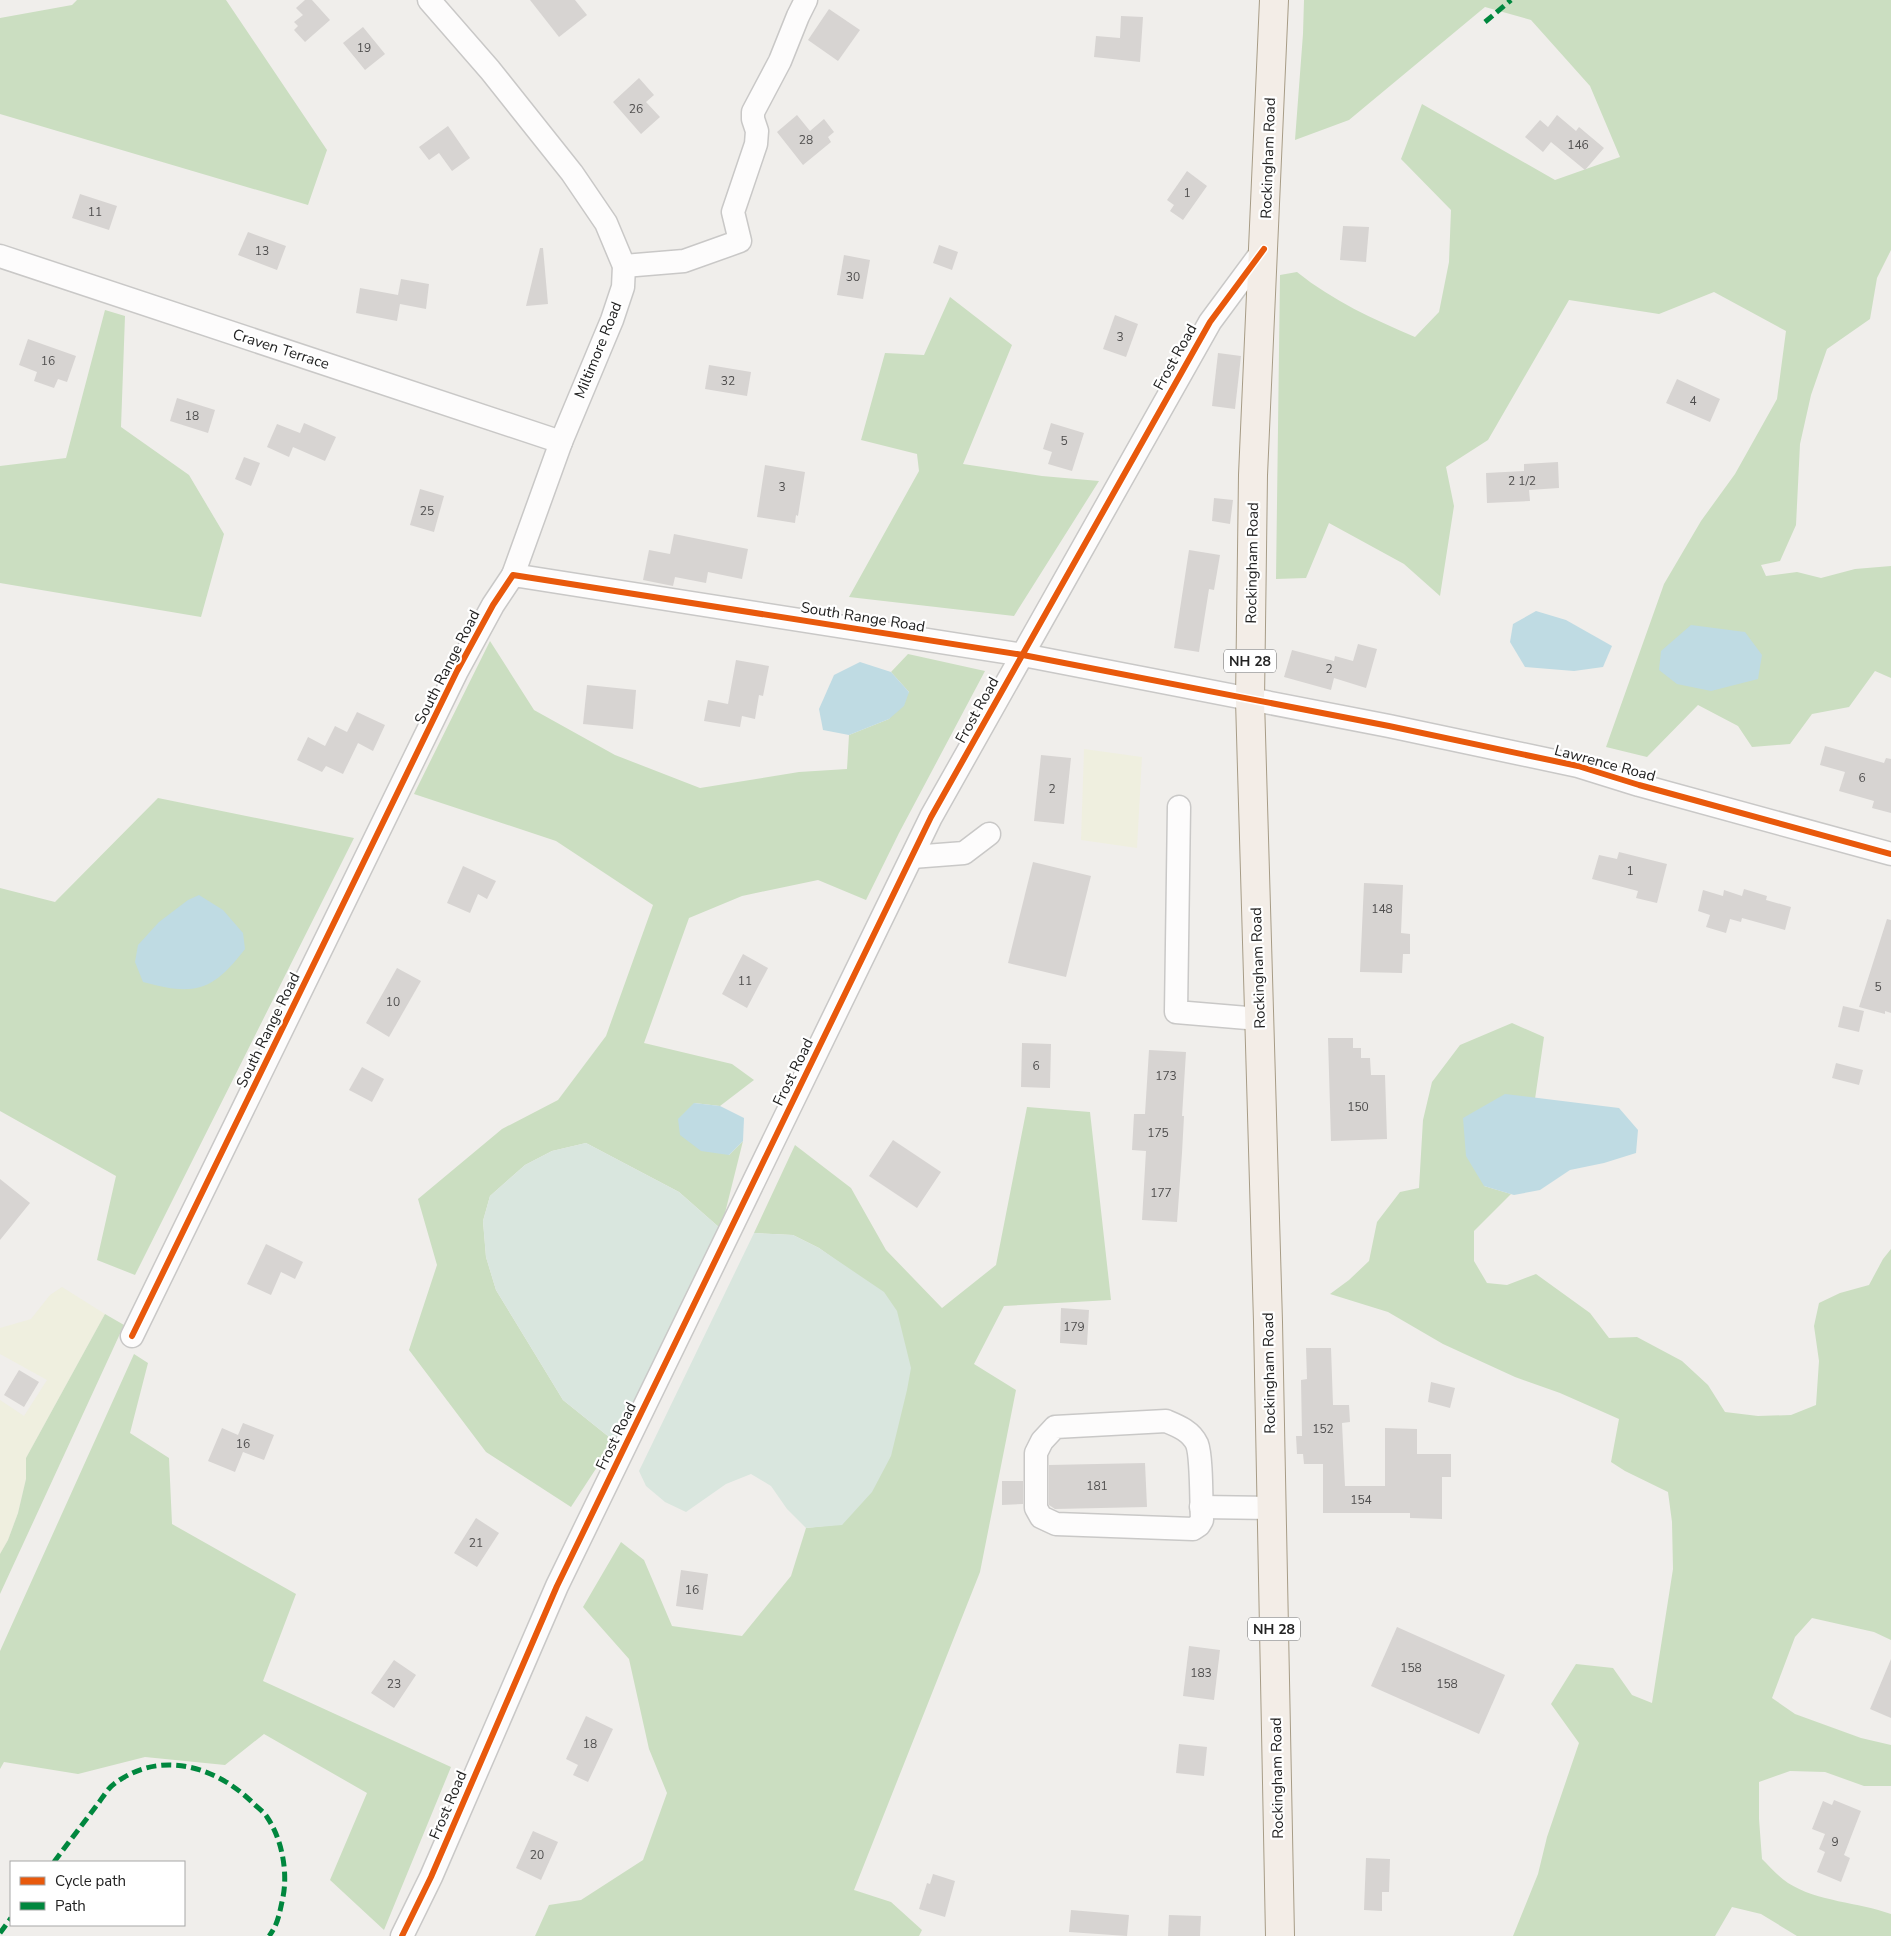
<svg xmlns="http://www.w3.org/2000/svg" width="1891" height="1936" font-family="'Nunito Sans',sans-serif">
<style>
.farmland{fill:#efefdf}
.forest{fill:#cbdec1}
.wetland{fill:#d9e6de}
.water{fill:#bfdbe3}
.building{fill:#d7d4d2}
.lines{fill:none;stroke-linecap:round;stroke-linejoin:round}
.minor-casing{stroke:#c9c8c7;stroke-width:25}
.major-casing{stroke:#a79c86;stroke-width:30}
.minor{stroke:#fdfcfc;stroke-width:22}
.major{stroke:#f3ede7;stroke-width:28}
.quiet{stroke:#00873e;stroke-width:5;stroke-dasharray:10 5;stroke-linecap:butt}
.cycleway-casing{stroke:#fff;stroke-width:9}
.cycleway{stroke:#e8590c;stroke-width:6}
.labels{text-anchor:middle;stroke-width:4.5;stroke-linejoin:round;paint-order:stroke}
.number-label{font-size:12px;fill:#4f4e4e}
.shield{fill:#fff;stroke:#646464;stroke-width:1}
.shield-label{font-size:14px;font-weight:bold;fill:#222}
.street-label{font-size:15px;fill:#222;stroke:#fff}
</style>
<rect width="100%" height="100%" fill="#f0eeeb"/>
<g class="farmland">
<polygon points="1084,749 1142,757 1137,848 1081,840"/>
<polygon points="62,1287 105,1314 26,1458 26,1479 18,1513 8,1540 0,1554 0,1400 24,1416 47,1380 0,1354 0,1328 31,1319 50,1295"/>
</g>
<g class="forest">
<polygon points="77,0 226,0 327,150 308,205 0,114 0,18 72,5"/>
<path d="M1304 0H1891V250L1877 278 1870 319 1827 349 1811 395 1800 444 1796 525 1780 561 1761 565 1766 576 1797 572 1821 578 1855 569 1891 566V678L1875 671 1849 707 1812 714 1790 744 1752 747 1738 726 1698 705 1647 757 1606 747 1664 584 1701 521 1735 474 1777 399 1786 331 1714 292 1659 314 1569 300 1488 440 1446 467 1454 506 1440 596 1404 564 1329 523 1306 578 1276 579 1280 275 1297 272C1333 301 1373 319 1415 337L1439 312 1449 262 1451 210 1401 159 1422 104 1555 180 1620 157 1590 86 1531 20 1485 7 1349 120 1295 140 1303 34Z"/>
<polygon points="950,297 1012,345 963,464 1042,476 1099,481 1014,616 849,597 919,471 917,454 861,440 885,353 924,355"/>
<polygon points="105,310 125,316 121,427 189,475 224,534 201,617 0,583 0,466 66,458"/>
<polygon points="490,641 534,710 615,755 700,788 799,772 847,769 849,735 889,719 909,692 891,672 908,654 985,671 899,833 866,900 818,880 742,896 689,918 644,1043 732,1064 754,1080 720,1106 694,1103 729,1155 743,1141 721,1229 679,1192 586,1143 552,1151 525,1165 490,1196 483,1221 486,1257 496,1290 563,1400 614,1441 571,1507 486,1452 409,1350 437,1265 418,1199 502,1129 558,1100 606,1036 653,905 556,841 414,794"/>
<polygon points="158,798 354,838 135,1275 97,1260 116,1176 0,1111 0,888 55,902"/>
<path d="M1512 1023 1544 1037 1535 1099 1505 1095 1484 1186 1511 1194 1474 1231V1261L1487 1283 1507 1285 1536 1274 1590 1313 1609 1338 1637 1337 1682 1361 1708 1385 1725 1412 1758 1416 1791 1415 1816 1405 1819 1361 1814 1326 1819 1303 1840 1293 1869 1285 1883 1259 1891 1249V1640L1874 1632 1812 1618 1795 1637 1772 1698 1795 1714 1861 1738 1891 1745V1786H1864L1825 1772 1790 1771 1759 1782V1819L1762 1859C1770 1867 1779 1877 1788 1883 1818 1902 1858 1902 1891 1914V1936H1797L1761 1914 1732 1907 1715 1936H1513L1538 1874 1547 1837 1579 1743 1551 1704 1576 1664 1613 1668 1632 1695 1652 1703 1673 1569 1672 1522 1668 1492 1625 1471 1611 1462 1619 1419 1560 1393 1515 1377 1443 1344 1388 1312 1330 1294 1349 1280 1369 1261 1377 1222 1400 1192 1419 1188 1423 1120 1432 1082 1460 1045Z"/>
<polygon points="1027,1107 1090,1112 1111,1300 1004,1306 974,1364 1016,1390 980,1572 854,1890 891,1902 922,1930 919,1936 535,1936 549,1905 581,1900 643,1860 667,1793 649,1749 629,1659 583,1607 621,1542 644,1560 672,1626 742,1636 791,1576 806,1528 843,1524 847,1268 819,1248 793,1235 754,1233 795,1145 851,1188 886,1250 942,1308 996,1265"/>
<polygon points="105,1314 124,1325 0,1594 0,1554 8,1540 18,1513 26,1479 26,1458"/>
<polygon points="134,1354 148,1363 130,1433 169,1458 172,1524 296,1594 263,1681 451,1767 384,1930 330,1880 367,1793 264,1734 225,1765 145,1757 78,1774 4,1762 0,1769 0,1651"/>
</g>
<g class="wetland">
<polygon points="586,1143 679,1192 721,1229 614,1441 563,1400 496,1290 486,1257 483,1221 490,1196 525,1165 552,1151"/>
<polygon points="754,1233 793,1235 819,1248 884,1292 897,1311 911,1368 907,1390 891,1456 872,1492 842,1525 806,1528 787,1509 771,1486 751,1474 726,1484 686,1512 665,1502 646,1486 639,1471"/>
</g>
<g class="water">
<polygon points="1536,611 1566,620 1612,646 1603,667 1574,671 1525,667 1510,642 1513,624"/>
<polygon points="1691,625 1745,632 1762,655 1758,679 1711,691 1677,684 1659,670 1661,651"/>
<polygon points="860,662 891,672 909,692 904,706 889,719 849,735 823,730 819,709 834,675"/>
<path d="M199 895 223 910 243 933 245 949C212 992 194 996 143 982L135 962 138 945 159 922 188 900Z"/>
<polygon points="1505,1094 1619,1108 1638,1130 1636,1153 1604,1163 1570,1170 1540,1190 1514,1195 1484,1186 1466,1156 1463,1118"/>
<polygon points="694,1103 720,1106 744,1118 743,1141 729,1155 701,1151 680,1135 678,1119"/>
</g>
<g class="building">
<polygon points="305,0 312,0 330,20 305,42 294,30 298,26 294,22 303,15 296,8"/>
<polygon points="530,0 575,0 587,15 559,37"/>
<polygon points="829,9 860,30 838,61 808,40"/>
<polygon points="1121,16 1143,17 1140,62 1094,57 1096,36 1120,38"/>
<polygon points="363,27 385,54 365,70 343,43"/>
<polygon points="639,78 654,95 646,102 660,117 641,134 613,102"/>
<polygon points="797,115 810,131 824,119 834,132 828,137 831,142 803,165 777,132"/>
<polygon points="1557,115 1576,131 1579,127 1604,148 1585,170 1551,142 1543,152 1525,137 1540,120 1548,127"/>
<polygon points="448,126 470,158 452,171 439,153 429,160 419,147"/>
<polygon points="1187,171 1207,186 1183,220 1170,211 1174,205 1167,200"/>
<polygon points="80,194 117,206 109,230 72,218"/>
<polygon points="1343,226 1369,227 1366,262 1340,260"/>
<polygon points="248,232 286,246 277,270 238,255"/>
<polygon points="939,245 958,252 952,270 933,263"/>
<polygon points="540,248 543,248 548,304 526,306"/>
<polygon points="844,255 870,260 863,299 837,295"/>
<polygon points="401,279 429,284 426,309 400,304 397,321 356,313 360,288 398,295"/>
<polygon points="1115,315 1138,324 1126,357 1103,349"/>
<polygon points="28,339 76,356 67,382 58,379 54,388 34,381 37,372 19,365"/>
<polygon points="1218,353 1241,356 1235,409 1212,406"/>
<polygon points="709,365 751,372 747,396 705,389"/>
<polygon points="1677,379 1720,399 1710,422 1666,403"/>
<polygon points="177,398 215,410 208,433 170,421"/>
<polygon points="304,423 336,437 325,461 293,447 289,457 267,447 277,424 300,433"/>
<polygon points="1051,423 1084,433 1072,471 1048,464 1052,452 1043,449"/>
<polygon points="244,457 260,463 251,486 235,479"/>
<polygon points="1558,462 1559,488 1529,490 1530,501 1487,503 1486,473 1524,471 1524,464"/>
<polygon points="765,465 805,472 798,516 796,515 795,523 757,517"/>
<polygon points="420,489 444,496 434,532 410,525"/>
<polygon points="1214,498 1233,500 1230,524 1212,521"/>
<polygon points="674,534 748,549 742,579 708,572 706,583 675,577 673,586 643,580 649,550 670,554"/>
<polygon points="1189,550 1220,555 1214,590 1209,589 1199,652 1174,648"/>
<polygon points="1358,644 1377,649 1366,688 1334,678 1331,690 1284,677 1292,650 1334,661 1335,656 1353,661"/>
<polygon points="736,660 769,666 763,696 759,695 755,719 742,716 740,727 704,721 708,700 728,704"/>
<polygon points="587,685 636,690 633,729 583,724"/>
<polygon points="357,712 385,725 373,751 358,743 343,774 326,766 322,772 297,760 308,737 325,746 335,726 347,732"/>
<polygon points="1825,746 1884,763 1886,758 1891,759 1891,813 1872,808 1874,801 1839,791 1845,772 1820,765"/>
<polygon points="1041,755 1071,758 1064,824 1034,821"/>
<polygon points="1619,852 1667,864 1657,903 1636,898 1638,891 1592,879 1599,855 1617,859"/>
<polygon points="1033,862 1091,876 1066,977 1008,963"/>
<polygon points="463,866 496,881 487,899 478,894 470,913 447,903"/>
<polygon points="1364,883 1403,885 1401,933 1410,934 1410,954 1403,954 1402,973 1360,972"/>
<polygon points="1744,889 1767,896 1766,900 1791,907 1785,930 1742,918 1741,922 1730,919 1726,933 1706,927 1710,915 1698,911 1703,890 1723,896 1724,890 1742,896"/>
<polygon points="1887,919 1891,920 1891,1013 1885,1011 1885,1014 1859,1007"/>
<polygon points="743,954 768,968 747,1008 722,994"/>
<polygon points="397,968 421,981 389,1037 366,1023"/>
<polygon points="1843,1006 1864,1011 1859,1032 1838,1027"/>
<polygon points="1328,1038 1353,1038 1353,1048 1361,1048 1361,1058 1370,1058 1371,1075 1385,1075 1387,1139 1331,1141"/>
<polygon points="1022,1043 1051,1044 1050,1088 1021,1087"/>
<polygon points="1149,1050 1186,1052 1182,1116 1184,1116 1182,1153 1177,1222 1142,1220 1146,1151 1132,1150 1134,1114 1145,1114"/>
<polygon points="1836,1063 1863,1070 1859,1085 1832,1078"/>
<polygon points="362,1067 384,1079 372,1102 349,1090"/>
<polygon points="893,1140 941,1172 917,1208 869,1176"/>
<polygon points="0,1179 30,1203 0,1240"/>
<polygon points="266,1244 303,1262 295,1279 281,1272 271,1295 247,1284"/>
<polygon points="1061,1308 1089,1310 1087,1345 1060,1343"/>
<polygon points="1306,1348 1331,1348 1333,1405 1349,1405 1350,1422 1342,1423 1345,1486 1385,1486 1385,1428 1417,1429 1417,1454 1451,1454 1451,1477 1442,1477 1442,1519 1410,1518 1410,1513 1323,1513 1323,1464 1304,1464 1303,1454 1297,1454 1296,1436 1302,1436 1301,1380 1307,1379"/>
<polygon points="19,1370 39,1382 24,1407 4,1395"/>
<polygon points="1431,1382 1455,1388 1450,1408 1428,1402"/>
<polygon points="243,1423 274,1435 264,1460 243,1452 235,1472 208,1461 222,1428 238,1435"/>
<polygon points="1145,1463 1147,1507 1055,1509 1049,1505 1049,1465"/>
<polygon points="1002,1481 1023,1481 1023,1504 1002,1505"/>
<polygon points="476,1518 499,1533 477,1567 454,1553"/>
<polygon points="681,1570 708,1574 703,1610 676,1606"/>
<polygon points="1397,1627 1505,1675 1479,1734 1371,1686"/>
<polygon points="1189,1646 1220,1650 1214,1700 1183,1696"/>
<polygon points="1891,1659 1891,1718 1870,1709"/>
<polygon points="394,1660 416,1675 394,1708 371,1693"/>
<polygon points="586,1716 613,1729 588,1782 573,1775 578,1765 566,1759"/>
<polygon points="1179,1744 1207,1747 1204,1776 1176,1773"/>
<polygon points="1834,1800 1861,1811 1844,1855 1850,1858 1841,1882 1817,1872 1825,1852 1819,1849 1825,1834 1812,1829 1823,1801 1832,1805"/>
<polygon points="533,1831 558,1842 541,1880 516,1868"/>
<polygon points="1366,1858 1390,1859 1389,1892 1382,1892 1382,1911 1364,1910"/>
<polygon points="933,1874 955,1881 945,1917 919,1909 927,1883 930,1884"/>
<polygon points="1071,1910 1129,1915 1127,1936 1069,1932"/>
<polygon points="1169,1915 1201,1916 1200,1936 1168,1936"/>
</g>
<g class="lines">
<defs>
<g id="minor">
<polyline points="429,0 490,70 572,173 606,223 624,266 623,287 612,320 561,442 513,575"/>
<polyline points="0,256 561,442"/>
<polyline points="624,266 684,261 740,241 733,212 756,144 757,131 753,119 753,112 780,61 798,16 806,0"/>
<polyline points="1179,807 1176,1012 1259,1019"/>
<polyline points="912,857 964,853 989,834"/>
<polyline points="132,1336 457,671 493,605 513,575 1023,655 1389,726 1578,766 1639,785 1891,854"/>
<path d="M1166 1421C1178 1426 1191 1431 1197 1444 1202 1457 1201 1504 1202 1520L1199 1525 1193 1529 1056 1524 1041 1517 1036 1508V1453L1042 1441 1055 1427Z"/>
<polyline points="1201,1507 1272,1508"/>
<polyline points="402,1936 431,1877 557,1586 931,817 1210,322 1264,249"/>
</g>
<polyline id="major" points="1274,0 1253,475 1250,700 1268,1322 1280,1936"/>
</defs>
<use href="#minor" class="minor-casing"/>
<use href="#major" class="major-casing"/>
<use href="#minor" class="minor"/>
<use href="#major" class="major"/>
<g class="quiet">
<polyline points="1485,22 1511,0"/>
<path d="M54 1862C68 1843 83 1824 97 1805 102 1799 107 1789 114 1784 160 1749 216 1766 254 1804 258 1808 264 1812 267 1817 282 1839 288 1872 283 1897 280 1911 278 1925 269 1936"/>
<polyline points="0,1933 11,1918"/>
</g>
<defs>
<g id="cycleway">
<polyline points="132,1336 457,671 493,605 513,575 1023,655 1389,726 1578,766 1639,785 1891,854"/>
<polyline points="402,1936 431,1877 557,1586 931,817 1210,322 1264,249"/>
</g>
</defs>
<use href="#cycleway" class="cycleway-casing"/>
<use href="#cycleway" class="cycleway"/>
</g>
<g class="labels">
<g class="number-label">
<text x="364" y="52">19</text>
<text x="636" y="113">26</text>
<text x="806" y="144">28</text>
<text x="1578" y="149">146</text>
<text x="1187" y="197">1</text>
<text x="95" y="216">11</text>
<text x="262" y="255">13</text>
<text x="853" y="281">30</text>
<text x="1120" y="341">3</text>
<text x="48" y="365">16</text>
<text x="728" y="385">32</text>
<text x="1693" y="405">4</text>
<text x="192" y="420">18</text>
<text x="1064" y="445">5</text>
<text x="1522" y="485">2 1/2</text>
<text x="782" y="491">3</text>
<text x="427" y="515">25</text>
<text x="1329" y="673">2</text>
<text x="1862" y="782">6</text>
<text x="1052" y="793">2</text>
<text x="1630" y="875">1</text>
<text x="1382" y="913">148</text>
<text x="745" y="985">11</text>
<text x="1878" y="991">5</text>
<text x="393" y="1006">10</text>
<text x="1036" y="1070">6</text>
<text x="1166" y="1080">173</text>
<text x="1358" y="1111">150</text>
<text x="1158" y="1137">175</text>
<text x="1161" y="1197">177</text>
<text x="1074" y="1331">179</text>
<text x="1323" y="1433">152</text>
<text x="243" y="1448">16</text>
<text x="1097" y="1490">181</text>
<text x="1361" y="1504">154</text>
<text x="476" y="1547">21</text>
<text x="692" y="1594">16</text>
<text x="1411" y="1672">158</text>
<text x="1201" y="1677">183</text>
<text x="394" y="1688">23</text>
<text x="1447" y="1688">158</text>
<text x="590" y="1748">18</text>
<text x="1835" y="1846">9</text>
<text x="537" y="1859">20</text>
</g>
<g class="shield">
<rect x="1224" y="649.5" width="52" height="23" rx="4"/>
<rect x="1248" y="1617.5" width="52" height="23" rx="4"/>
</g>
<g class="shield-label">
<text x="1250" y="666">NH 28</text>
<text x="1274" y="1634">NH 28</text>
</g>
<g class="street-label">
<text transform="translate(1268 158) rotate(-88)" y="5">Rockingham Road</text>
<text transform="translate(281 349) rotate(18)" y="5">Craven Terrace</text>
<text transform="translate(598 350) rotate(-68)" y="5">Miltimore Road</text>
<text transform="translate(1175 357) rotate(-61)" y="5">Frost Road</text>
<text transform="translate(1252 563) rotate(-89)" y="5">Rockingham Road</text>
<text transform="translate(863 617) rotate(9)" y="5">South Range Road</text>
<text transform="translate(447 667) rotate(-63)" y="5">South Range Road</text>
<text transform="translate(977 710) rotate(-61)" y="5">Frost Road</text>
<text transform="translate(1605 763) rotate(15)" y="5">Lawrence Road</text>
<text transform="translate(1258 968) rotate(-92)" y="5">Rockingham Road</text>
<text transform="translate(268 1030) rotate(-64)" y="5">South Range Road</text>
<text transform="translate(793 1072) rotate(-64)" y="5">Frost Road</text>
<text transform="translate(1269 1373) rotate(-91)" y="5">Rockingham Road</text>
<text transform="translate(616 1436) rotate(-64)" y="5">Frost Road</text>
<text transform="translate(1277 1778) rotate(-91)" y="5">Rockingham Road</text>
<text transform="translate(448 1805) rotate(-67)" y="5">Frost Road</text>
</g>
</g>
<rect x="10" y="1861" width="175" height="65" fill="#ffffff" stroke="#a7a7a7"/>
<rect x="20" y="1877" width="25" height="8" fill="#e8590c" stroke="#a7a7a7"/>
<text x="55" y="1886" font-size="15" fill="#222222">Cycle path</text>
<rect x="20" y="1902" width="25" height="8" fill="#00873e" stroke="#a7a7a7"/>
<text x="55" y="1911" font-size="15" fill="#222222">Path</text>
</svg>
